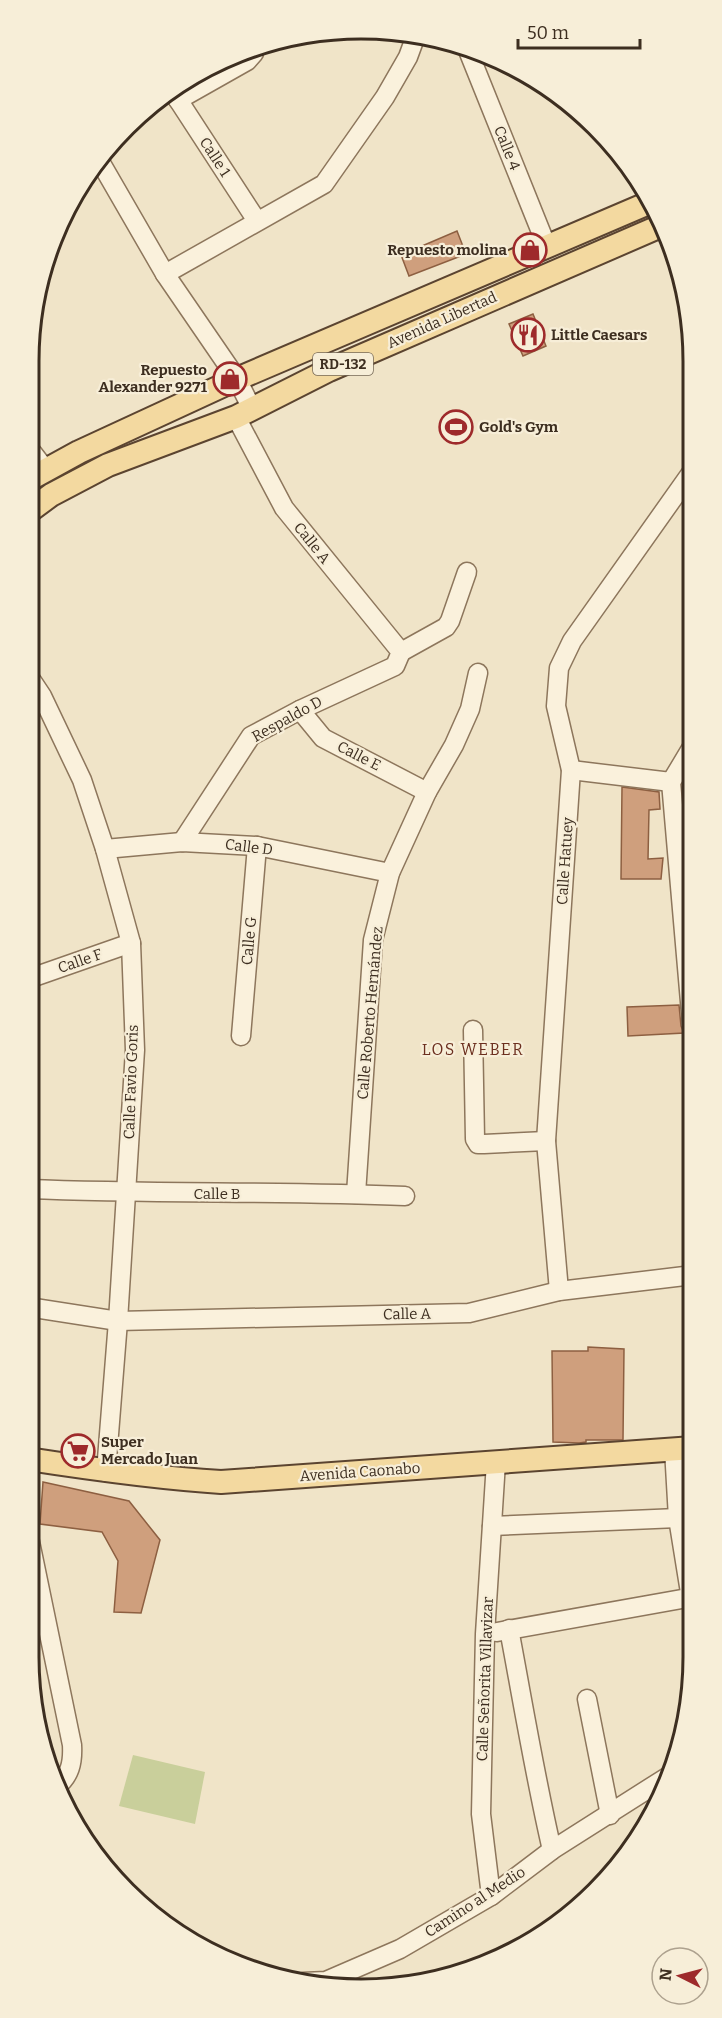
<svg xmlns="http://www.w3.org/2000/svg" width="722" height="2018" font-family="Bitter,serif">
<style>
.pitch{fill:#c9cf9b}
.building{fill:#cf9f7d;stroke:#8d5f41;stroke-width:1.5}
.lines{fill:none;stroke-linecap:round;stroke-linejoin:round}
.minor-casing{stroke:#8d765c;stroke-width:21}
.major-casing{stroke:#5b4430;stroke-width:26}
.minor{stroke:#faf1dc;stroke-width:18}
.major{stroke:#f3d9a0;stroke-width:22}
.labels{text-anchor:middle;stroke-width:4.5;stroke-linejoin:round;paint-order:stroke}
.shield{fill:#f7eed8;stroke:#756857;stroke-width:1.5}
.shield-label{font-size:14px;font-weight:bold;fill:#3d2e20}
.street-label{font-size:15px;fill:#3d2e20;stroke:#f7eed8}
.poi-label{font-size:15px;font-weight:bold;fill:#3d2e20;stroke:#f7eed8;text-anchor:start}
.neighbourhood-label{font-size:16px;letter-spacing:1.5px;fill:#6b2e1e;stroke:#f7eed8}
.rim{fill:none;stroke:#3d2e20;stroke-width:3}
</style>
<rect width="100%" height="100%" fill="#f0e4c8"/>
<polygon class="pitch" points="133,1755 205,1772 195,1824 119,1806"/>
<g class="building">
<polygon points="457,231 466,254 409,276 401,255"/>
<polygon points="533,314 546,346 523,356 509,324"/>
<polygon points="622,787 659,792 660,809 649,810 648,859 663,858 661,879 621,879"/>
<polygon points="679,1005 681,1026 684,1033 628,1036 627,1007"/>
<polygon points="588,1347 624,1349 623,1440 586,1440 586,1442 579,1443 553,1442 552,1351 588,1351"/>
<polygon points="43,1482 129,1501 160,1540 141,1613 114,1612 118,1561 102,1532 40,1524"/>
</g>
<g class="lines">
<defs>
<g id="minor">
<polyline points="467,48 547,247"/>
<polyline points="173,92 257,221"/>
<polyline points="178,100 247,61 254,53"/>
<polyline points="98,158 165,274 237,379 252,409"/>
<polyline points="165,274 324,184 385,97 408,57 415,38"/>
<polyline points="28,447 45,469"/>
<polyline points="401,652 446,627 450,621 467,572"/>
<polyline points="28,675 42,696 82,780 105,849 131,943 135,1050 118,1321 106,1472"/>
<polyline points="300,710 323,738 427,792"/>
<polyline points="692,747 671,782 692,1025"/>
<polyline points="571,770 671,782"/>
<polyline points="182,842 251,736 300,710 395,666 401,652 284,508 236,417"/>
<polyline points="105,849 182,842 257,846 390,873"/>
<polyline points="28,979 131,943"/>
<polyline points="473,1030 475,1139 478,1144 484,1144 546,1141"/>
<polyline points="241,1036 257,846"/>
<path d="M28 1189C154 1194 279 1191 405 1196"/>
<polyline points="356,1194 373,940 390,873 427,792 454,745 470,709 478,673"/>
<polyline points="559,1291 546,1141 571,770 556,706 559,668 572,641 691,473"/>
<polyline points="28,1307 118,1321 469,1313 559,1291 693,1275"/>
<polyline points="674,1449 678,1518 693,1611"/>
<polyline points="492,1526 678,1518"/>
<path d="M28 1532 72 1745C73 1763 70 1776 56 1787"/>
<path d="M509 1629C523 1703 535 1777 552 1850"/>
<polyline points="497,1632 693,1597"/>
<polyline points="587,1699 610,1815"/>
<polyline points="491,1896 481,1814 485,1634 496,1462"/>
<polyline points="303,1982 326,1981 400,1949 491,1896 552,1850 667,1777"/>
</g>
<g id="major">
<polyline points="28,480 79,452 237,379 651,202"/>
<polyline points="28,512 51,495 108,465 236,417 329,370 663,225"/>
<path d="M28 1459C93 1469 156 1478 221 1482L693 1448"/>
</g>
</defs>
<use href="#minor" class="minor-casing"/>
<use href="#major" class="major-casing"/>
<use href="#minor" class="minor"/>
<use href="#major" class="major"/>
</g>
<defs>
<symbol id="shop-ring" viewBox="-11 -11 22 22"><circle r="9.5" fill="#f7eed8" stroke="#9e2a2b" stroke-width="1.5"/><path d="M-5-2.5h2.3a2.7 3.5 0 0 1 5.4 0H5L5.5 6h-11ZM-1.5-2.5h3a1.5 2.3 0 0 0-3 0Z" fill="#9e2a2b"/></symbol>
<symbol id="restaurant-ring" viewBox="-11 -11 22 22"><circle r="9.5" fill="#f7eed8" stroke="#9e2a2b" stroke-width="1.5"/><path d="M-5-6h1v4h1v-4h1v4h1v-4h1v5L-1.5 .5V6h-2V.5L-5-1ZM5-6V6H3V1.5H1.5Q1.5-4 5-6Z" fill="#9e2a2b"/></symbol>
<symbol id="stadium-ring" viewBox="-11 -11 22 22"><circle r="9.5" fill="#f7eed8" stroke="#9e2a2b" stroke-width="1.5"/><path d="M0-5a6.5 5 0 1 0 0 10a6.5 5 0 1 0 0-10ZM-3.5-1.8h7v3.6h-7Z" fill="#9e2a2b"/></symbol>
<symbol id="supermarket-ring" viewBox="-11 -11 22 22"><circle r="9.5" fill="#f7eed8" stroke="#9e2a2b" stroke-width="1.5"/><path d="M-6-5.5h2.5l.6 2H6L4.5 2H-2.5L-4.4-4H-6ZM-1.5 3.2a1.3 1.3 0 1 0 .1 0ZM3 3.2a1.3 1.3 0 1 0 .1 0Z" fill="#9e2a2b"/></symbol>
</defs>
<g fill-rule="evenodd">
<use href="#shop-ring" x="511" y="231" width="38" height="38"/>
<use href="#restaurant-ring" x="509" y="316" width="38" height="38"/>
<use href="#shop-ring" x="211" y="360" width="38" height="38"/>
<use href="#stadium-ring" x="437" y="408" width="38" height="38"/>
<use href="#supermarket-ring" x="59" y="1432" width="38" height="38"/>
</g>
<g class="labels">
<rect class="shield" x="313" y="353" width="60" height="22" rx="4.5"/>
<g class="shield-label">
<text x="343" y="369">RD-132</text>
</g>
<g class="street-label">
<text transform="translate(507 148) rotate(68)" y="5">Calle 4</text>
<text transform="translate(215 157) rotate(57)" y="5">Calle 1</text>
<text transform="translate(442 320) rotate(-24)" y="5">Avenida Libertad</text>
<text transform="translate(312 543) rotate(51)" y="5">Calle A</text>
<text transform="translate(287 719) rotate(-29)" y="5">Respaldo D</text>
<text transform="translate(359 756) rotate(27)" y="5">Calle E</text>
<text transform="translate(249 847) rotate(7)" y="5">Calle D</text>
<text transform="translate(565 861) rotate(-86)" y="5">Calle Hatuey</text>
<text transform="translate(249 941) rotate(-85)" y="5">Calle G</text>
<text transform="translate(80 961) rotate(-19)" y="5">Calle F</text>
<text transform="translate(370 1013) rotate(-85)" y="5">Calle Roberto Hernández</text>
<text transform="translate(131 1082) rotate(-88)" y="5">Calle Favio Goris</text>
<text x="217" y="1199">Calle B</text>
<text transform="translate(407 1314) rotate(-1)" y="5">Calle A</text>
<text transform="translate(360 1472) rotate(-4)" y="5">Avenida Caonabo</text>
<text transform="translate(485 1679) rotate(-88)" y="5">Calle Señorita Villavizar</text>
<text transform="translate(475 1902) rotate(-33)" y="5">Camino al Medio</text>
</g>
<g class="poi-label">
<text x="507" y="255" text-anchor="end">Repuesto molina</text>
<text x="551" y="340">Little Caesars</text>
<text x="207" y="375" text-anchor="end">Repuesto<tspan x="207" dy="17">Alexander 9271</tspan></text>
<text x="479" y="432">Gold's Gym</text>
<text x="101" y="1447">Super<tspan x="101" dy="17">Mercado Juan</tspan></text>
</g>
<g class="neighbourhood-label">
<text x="473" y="1055">LOS WEBER</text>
</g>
</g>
<path d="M0 0H722V2018H0ZM361 39H361A322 322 0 0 1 683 361V1657A322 322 0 0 1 361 1979H361A322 322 0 0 1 39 1657V361A322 322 0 0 1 361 39Z" fill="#f7eed8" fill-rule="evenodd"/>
<path class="rim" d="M361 39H361A322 322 0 0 1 683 361V1657A322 322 0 0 1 361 1979H361A322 322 0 0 1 39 1657V361A322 322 0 0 1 361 39Z"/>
<g transform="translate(680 1976) rotate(276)"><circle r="28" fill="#f7eed8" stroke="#ada18e" stroke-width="1.5"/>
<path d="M0-4.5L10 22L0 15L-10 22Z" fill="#9e2a2b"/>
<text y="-9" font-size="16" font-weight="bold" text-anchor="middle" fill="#3d2e20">N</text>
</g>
<path d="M518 39v9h122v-9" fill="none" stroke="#3d2e20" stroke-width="3"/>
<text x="527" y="39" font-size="18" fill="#3d2e20" stroke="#f7eed8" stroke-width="4.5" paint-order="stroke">50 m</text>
</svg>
